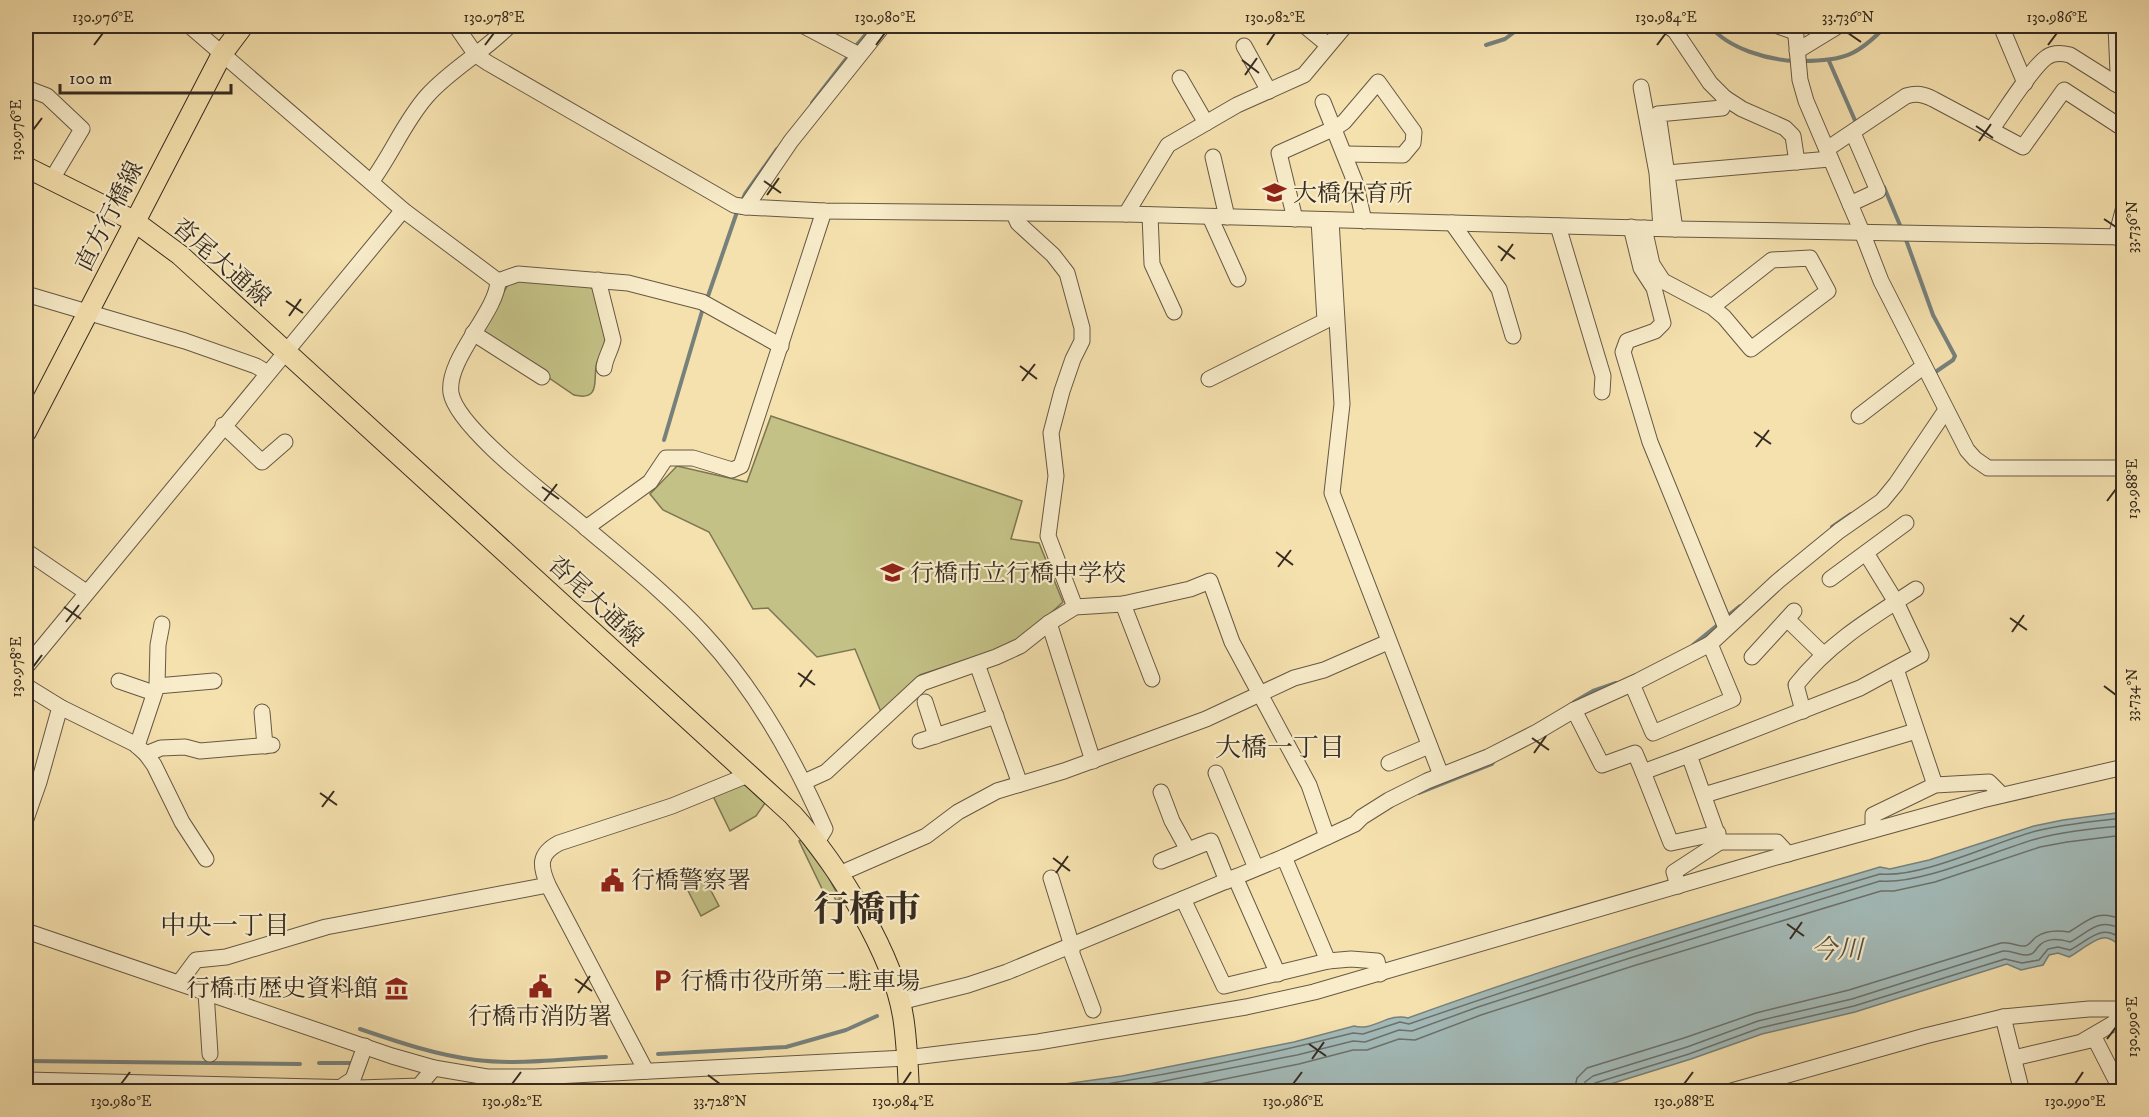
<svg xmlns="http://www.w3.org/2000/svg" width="2149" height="1117" font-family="'IM FELL DW Pica','Noto Serif JP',serif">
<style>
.green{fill:#c3c185;stroke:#7c7653;stroke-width:1.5}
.water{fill:#a3bab8;stroke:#77817c;stroke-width:1.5}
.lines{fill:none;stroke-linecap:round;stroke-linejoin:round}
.shore{stroke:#6c726c;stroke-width:1.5}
.stream{stroke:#77817c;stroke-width:4}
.minor-casing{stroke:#665844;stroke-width:17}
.major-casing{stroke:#362b21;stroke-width:22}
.minor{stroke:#f8ecca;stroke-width:15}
.major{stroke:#f5e1ae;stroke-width:20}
.ticks{fill:none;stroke:#362b21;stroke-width:2}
.labels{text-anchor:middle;stroke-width:4.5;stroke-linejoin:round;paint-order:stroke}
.poi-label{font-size:24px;fill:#362b21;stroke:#f8ecca;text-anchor:start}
.street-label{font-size:24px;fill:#362b21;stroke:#f8ecca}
.neighbourhood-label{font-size:26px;fill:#362b21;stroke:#f8ecca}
.water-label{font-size:26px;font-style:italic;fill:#514f47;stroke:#f8ecca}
.town-label{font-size:36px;font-weight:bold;fill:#362b21;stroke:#f8ecca}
.neatline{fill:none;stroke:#362b21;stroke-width:2}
.ticks-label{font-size:15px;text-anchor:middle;fill:#362b21}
</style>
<rect width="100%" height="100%" fill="#f5e1ae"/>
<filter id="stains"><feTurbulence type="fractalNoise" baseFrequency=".00333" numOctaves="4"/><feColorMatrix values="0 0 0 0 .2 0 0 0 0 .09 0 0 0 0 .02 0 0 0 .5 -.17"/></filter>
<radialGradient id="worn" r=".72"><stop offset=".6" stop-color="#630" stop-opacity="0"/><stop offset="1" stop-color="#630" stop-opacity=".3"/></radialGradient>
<g class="green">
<path d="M511 280 583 285 592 288 597 295 608 345C604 351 599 356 597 362 592 376 603 402 574 395L489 337 481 330Z"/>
<polygon points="771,416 1022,501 1011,539 1039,543 1063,602 1019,642 920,675 881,712 855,649 817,657 768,608 753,609 709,532 663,510 650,494 677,466 747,482"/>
<polygon points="742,782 765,803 756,816 730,831 713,796"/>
<polygon points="801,840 827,875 840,899 836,901 833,894 826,897 799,841"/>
<polygon points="699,868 719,906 701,916 681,877"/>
</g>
<path class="water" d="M2123 812V949C2119 945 2114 939 2107 938 2097 936 2079 952 2069 957L2058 953 2049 955 2043 965 2021 970 2007 964 1855 1012 1762 1034 1691 1059 1588 1091H1015L1122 1076 1294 1042 1354 1026C1372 1032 1389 1012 1408 1018 1563 962 1722 914 1880 867L1890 869 1929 860 2034 826 2063 820Z"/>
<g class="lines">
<g class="shore">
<path d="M1053 1092C1154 1078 1254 1058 1353 1033L1363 1034 1400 1022 1409 1024C1565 970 1722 921 1880 874 1922 878 1992 843 2036 831 2065 824 2094 821 2124 818"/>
<path d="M1108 1092 1297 1055 1353 1041 1365 1042 1399 1030 1412 1031 1478 1007 1630 958 1880 881C1921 885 1994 851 2036 839 2064 831 2095 828 2124 826"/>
<polyline points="1160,1092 1299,1064 1353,1050 1367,1050 1399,1039 1415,1040 1481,1015 1633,966 1881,891 1894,891 1935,882 2040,847 2067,842 2124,835"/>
<path d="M1574 1092 1577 1078 1587 1068 1684 1038 1756 1013 1849 990 2001 943C2011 941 2017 947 2025 946 2030 945 2032 940 2036 937 2046 930 2058 930 2069 932 2091 919 2096 909 2124 920"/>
<path d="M1583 1092 1585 1082 1593 1076 1687 1047 1758 1021 1852 999 2003 951C2012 950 2019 956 2027 955 2034 954 2034 952 2038 947 2046 937 2059 939 2070 942 2089 932 2100 915 2124 931"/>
<path d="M1590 1092 1591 1086 1595 1083 1689 1054 1760 1028 1854 1006 2005 959 2022 963 2039 960 2048 949 2058 947 2070 950C2090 940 2102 921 2124 941"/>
</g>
<g class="stream">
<path d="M1710 26C1729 49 1768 60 1796 61"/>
<polyline points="1486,45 1505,39 1521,27 1549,26"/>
<polyline points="854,48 873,26"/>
<path d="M1803 61C1844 61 1858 55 1886 26"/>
<polyline points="1829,61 1857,125"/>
<polyline points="812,103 850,54"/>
<polyline points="1884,187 1902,230"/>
<polyline points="741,203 745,194 777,149"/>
<polyline points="1905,237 1933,315 1955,356 1953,360 1931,375"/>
<polyline points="707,299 738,209"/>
<polyline points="664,440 703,308"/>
<polyline points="1832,527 1851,514"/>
<polyline points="1725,618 1740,606"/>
<polyline points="1693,645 1720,623"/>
<polyline points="1574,702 1593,691 1616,683"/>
<polyline points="1419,793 1492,764 1494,761"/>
<path d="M360 1029C398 1042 436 1055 476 1060 519 1065 564 1059 606 1057"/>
<polyline points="658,1054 786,1047 846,1030 877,1016"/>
<polyline points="26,1061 300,1064"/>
<polyline points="319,1063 353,1063"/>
</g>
<defs>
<g id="minor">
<polyline points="190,26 403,210 498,281"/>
<polyline points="456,26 476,55 488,63 734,205 746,207 824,211 1126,214 1675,229 2124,237"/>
<polyline points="804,26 859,55"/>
<polyline points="1305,26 1328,45"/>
<polyline points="1668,26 1675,31 1710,83 1725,98 1742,109 1785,128 1793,136 1797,162"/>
<polyline points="1778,26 1795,32"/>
<polyline points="1795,26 1800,80 1806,101 1862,232 1881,281 1967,450 1975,459 1988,468 2124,468"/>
<polyline points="2001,26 2025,83"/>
<polyline points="1244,46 1269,91"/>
<polyline points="1797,51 1838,26"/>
<polyline points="1180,78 1206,123"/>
<polyline points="2114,83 2118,73 2116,26"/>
<polyline points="1641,87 1657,173 1661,228"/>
<polyline points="26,88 47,96 82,129 52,179"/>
<polyline points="1323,102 1355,182 1364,221"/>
<path d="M1991 130C2003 114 2032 67 2047 57 2054 52 2062 53 2070 55L2124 89"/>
<path d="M1827 149 1906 96C1917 93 1923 94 1933 99L2023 147 2064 90 2124 129"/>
<polyline points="1213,157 1227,217"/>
<polyline points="1667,173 1830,159"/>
<path d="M371 182C392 154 404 122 427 96 451 69 484 52 509 26"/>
<polyline points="1850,204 1878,191 1853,133"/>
<polyline points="746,207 791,141 883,26"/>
<polyline points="1014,214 1018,223 1053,255 1067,273 1082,328 1082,341 1073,359 1062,391 1051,433 1056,476 1048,536 1075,607"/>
<polyline points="1126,214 1168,145 1237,105 1304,75 1345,26"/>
<polyline points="1150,215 1152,264 1174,312"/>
<polyline points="1210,217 1238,279"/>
<polyline points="1295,219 1279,153 1335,128 1344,122 1378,82 1414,132 1413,143 1403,155 1345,154"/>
<polyline points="1331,220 1342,404 1332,493 1441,775"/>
<polyline points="1452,223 1499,289 1513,336"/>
<polyline points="1558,226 1603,376 1602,392"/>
<polyline points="1631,227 1641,268 1654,288 1663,323 1655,331 1627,341 1623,352 1650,442 1726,628"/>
<polyline points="1644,228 1652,264 1663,281 1712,307 1772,260 1810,258 1828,291 1751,349 1724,317 1712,307"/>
<polyline points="1675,229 1658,114 1722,108 1725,98"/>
<polyline points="2116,237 2124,207"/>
<path d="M598 280 613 340C611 350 605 358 604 368"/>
<path d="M498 281C497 312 446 359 451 393 457 429 555 501 585 527 625 561 667 594 703 633 756 690 794 758 825 829L817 842"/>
<polyline points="498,281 518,274 628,283 702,302 781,346"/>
<polyline points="26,294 185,341 256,366 268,373"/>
<polyline points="473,333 542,377"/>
<polyline points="1209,379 1325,321 1319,220"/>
<polyline points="1859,416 1924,366"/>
<polyline points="223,425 262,462 285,442"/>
<polyline points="586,528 650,482 666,458 693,458 732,470 741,466 824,211"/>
<polyline points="26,551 86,592"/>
<polyline points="1830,579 1906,523"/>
<polyline points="1123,604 1152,679"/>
<polyline points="1787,619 1823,654"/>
<polyline points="1752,657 1794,611"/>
<polyline points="977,664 1020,784"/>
<polyline points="26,667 403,210"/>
<polyline points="1896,669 1935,785"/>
<polyline points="119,681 154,693"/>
<polyline points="1632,684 1653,733 1733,699 1710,644"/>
<polyline points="26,686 60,707 135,744 146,754 154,765 182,822 206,859"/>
<polyline points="157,686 158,645 162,624"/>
<polyline points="925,702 936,736"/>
<polyline points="1574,710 1602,765 1635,753 1643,772"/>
<path d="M1803 711 1796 685C1829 643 1871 618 1916 589"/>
<polyline points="262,712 265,746"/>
<polyline points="920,741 996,716"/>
<polyline points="137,746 157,686 214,681"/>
<polyline points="146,754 161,748 185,747 200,751 272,745"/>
<polyline points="1689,755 1643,772 1671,843 1718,833"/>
<polyline points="1093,761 1049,623 1075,607 1123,604 1190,589 1210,581 1232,642 1309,785 1327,837"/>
<polyline points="1389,763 1429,746"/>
<polyline points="1216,773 1256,868"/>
<polyline points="804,782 826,772 922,683 996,657 1020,646 1049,623"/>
<polyline points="1161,792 1172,821 1188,850"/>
<polyline points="1704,795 1916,731"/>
<polyline points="26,819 39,782 60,707"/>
<polyline points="1873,830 1873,815 1935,785 1989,782 2002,795"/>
<polyline points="1720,842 1777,842 1788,854"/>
<polyline points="1284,857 1328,961"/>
<polyline points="1161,861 1211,841 1227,881"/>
<polyline points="839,874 926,836 958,812 997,791 1064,771 1206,719 1294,678 1324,670 1388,642"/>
<polyline points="1235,877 1278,974"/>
<polyline points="1051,878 1072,946 1072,954 1093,1010"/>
<polyline points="1678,886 1674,872 1720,842 1689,755 1860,688 1921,655 1896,602 1866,553"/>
<polyline points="1183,899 1224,986 1328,961 1351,959 1377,961 1380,974"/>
<polyline points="26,931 392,1056 434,1068 487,1077 535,1077 906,1058 1038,1042 1246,1007 1314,992 1780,856 1982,800 2124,767"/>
<polyline points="179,983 196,960 226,957 326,927 548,885"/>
<polyline points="206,992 210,1054"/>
<polyline points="900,1002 968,985 1007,972 1284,857 1355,824 1362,817 1389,800 1427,781 1488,757 1537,732 1574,710 1638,681 1710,644 1778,581 1839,531 1882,501 1896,484 1946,410"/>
<polyline points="2003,1017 2022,1092"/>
<polyline points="2083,1041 2114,1023 2122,1009"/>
<polyline points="2014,1058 2095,1039 2122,1092"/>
<path d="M646 1071 548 885C540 866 538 854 559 843L672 806 748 775"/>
<polyline points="26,1080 359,1088 419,1086 434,1068"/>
<polyline points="341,1087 353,1079 365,1046"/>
<polyline points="1728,1092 1925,1036 2003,1017 2089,1009 2124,1009"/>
</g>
<g id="major">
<path d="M26 167 134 221 180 255 793 815C837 864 896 957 904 1023 907 1045 908 1069 909 1092"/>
<polyline points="26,432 222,54 243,26"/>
</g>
</defs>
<use href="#minor" class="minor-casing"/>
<use href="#major" class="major-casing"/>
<use href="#minor" class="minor"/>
<use href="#major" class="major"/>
</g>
<path class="ticks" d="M1848 33 1861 42M94 45 103 33M485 45 494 33M876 45 885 33M1267 45 1275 33M1657 45 1666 33M2048 45 2057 33M1242 60 1259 73M1245 75 1257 58M1976 126 1993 138M33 130 42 118M1979 141 1991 124M764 181 781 193M767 195 779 178M2104 219 2116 227M1498 246 1515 259M1501 261 1513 244M286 301 303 313M289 316 301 299M1020 366 1037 379M1022 381 1035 364M1754 432 1771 444M1756 447 1769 430M542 487 559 499M544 501 557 484M2107 501 2116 489M1276 552 1293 565M1278 567 1291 550M64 607 81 619M2010 618 2027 630M66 622 79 605M2012 632 2024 615M33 667 42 655M798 673 815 685M2104 686 2116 695M800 687 812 670M1532 738 1549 750M1534 753 1546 736M320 793 337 805M322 807 334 791M1053 858 1070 871M1056 873 1068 856M1787 924 1804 936M1790 939 1802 922M575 979 592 991M578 993 590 976M2107 1039 2116 1027M1309 1044 1326 1056M1312 1059 1324 1042M708 1075 720 1084M121 1084 130 1072M512 1084 521 1072M903 1084 911 1072M1293 1084 1302 1072M1684 1084 1693 1072M2075 1084 2083 1072"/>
<defs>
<symbol id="school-bare" viewBox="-9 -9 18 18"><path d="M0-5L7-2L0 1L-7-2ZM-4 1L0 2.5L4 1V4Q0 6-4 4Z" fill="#8f2418" stroke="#f8ecca" stroke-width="2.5" paint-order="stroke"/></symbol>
<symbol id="civic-bare" viewBox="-9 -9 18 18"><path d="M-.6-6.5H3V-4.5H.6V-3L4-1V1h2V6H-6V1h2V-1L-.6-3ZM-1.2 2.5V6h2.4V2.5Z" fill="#8f2418" stroke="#f8ecca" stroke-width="2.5" paint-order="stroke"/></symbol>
<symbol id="parking-bare" viewBox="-9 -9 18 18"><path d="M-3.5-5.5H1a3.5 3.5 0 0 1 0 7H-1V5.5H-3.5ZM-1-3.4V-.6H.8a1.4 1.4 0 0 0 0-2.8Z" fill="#8f2418" stroke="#f8ecca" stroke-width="2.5" paint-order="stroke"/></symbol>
<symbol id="museum-bare" viewBox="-9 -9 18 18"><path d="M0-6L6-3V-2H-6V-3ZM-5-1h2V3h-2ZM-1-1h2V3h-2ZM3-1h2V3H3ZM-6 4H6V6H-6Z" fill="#8f2418" stroke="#f8ecca" stroke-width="2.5" paint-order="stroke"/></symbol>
</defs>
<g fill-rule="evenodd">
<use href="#school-bare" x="1258" y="176" width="33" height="33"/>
<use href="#school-bare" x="876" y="556" width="33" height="33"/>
<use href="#civic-bare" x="596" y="864" width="33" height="33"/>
<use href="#parking-bare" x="646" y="964" width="33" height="33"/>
<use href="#civic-bare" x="524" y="970" width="33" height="33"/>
<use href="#museum-bare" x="380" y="972" width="33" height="33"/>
</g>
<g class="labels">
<g class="poi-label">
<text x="1293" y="201">大橋保育所</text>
<text x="910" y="581">行橋市立行橋中学校</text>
<text x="631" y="888">行橋警察署</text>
<text x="680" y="989">行橋市役所第二駐車場</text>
<text x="378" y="996" text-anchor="end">行橋市歴史資料館</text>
<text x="540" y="1024" text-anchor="middle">行橋市消防署</text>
</g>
<g class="street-label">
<text transform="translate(109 216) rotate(-63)" y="8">直方行橋線</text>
<text transform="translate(222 262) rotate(41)" y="8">沓尾大通線</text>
<text transform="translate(596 601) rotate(43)" y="8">沓尾大通線</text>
</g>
<g class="neighbourhood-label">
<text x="1280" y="756">大橋一丁目</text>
<text x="225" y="934">中央一丁目</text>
</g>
<g class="water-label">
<text x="1837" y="958">今川</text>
</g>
<g class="town-label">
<text x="867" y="921">行橋市</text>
</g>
</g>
<rect width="2149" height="1117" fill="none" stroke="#f5e1ae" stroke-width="66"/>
<path d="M60 84v9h171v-9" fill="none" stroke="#362b21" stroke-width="3"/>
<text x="69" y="84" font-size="18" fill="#362b21" stroke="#f8ecca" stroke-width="4.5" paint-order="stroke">100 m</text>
<rect x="33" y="33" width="2083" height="1051" class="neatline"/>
<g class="ticks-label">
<text x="103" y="22">130.976°E</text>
<text x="494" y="22">130.978°E</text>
<text x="885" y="22">130.980°E</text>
<text x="1275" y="22">130.982°E</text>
<text x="1666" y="22">130.984°E</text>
<text x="1848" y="22">33.736°N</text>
<text x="2057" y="22">130.986°E</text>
<text transform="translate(16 130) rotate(-90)" y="5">130.976°E</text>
<text transform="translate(2132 227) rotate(-90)" y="5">33.736°N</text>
<text transform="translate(2132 489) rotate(-90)" y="5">130.988°E</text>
<text transform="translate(16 667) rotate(-90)" y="5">130.978°E</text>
<text transform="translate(2132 695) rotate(-90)" y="5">33.734°N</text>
<text transform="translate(2132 1027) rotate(-90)" y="5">130.990°E</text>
<text x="121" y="1106">130.980°E</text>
<text x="512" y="1106">130.982°E</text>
<text x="720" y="1106">33.728°N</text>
<text x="903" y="1106">130.984°E</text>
<text x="1293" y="1106">130.986°E</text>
<text x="1684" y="1106">130.988°E</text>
<text x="2075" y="1106">130.990°E</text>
</g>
<rect width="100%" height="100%" filter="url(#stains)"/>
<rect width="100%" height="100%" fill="url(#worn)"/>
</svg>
